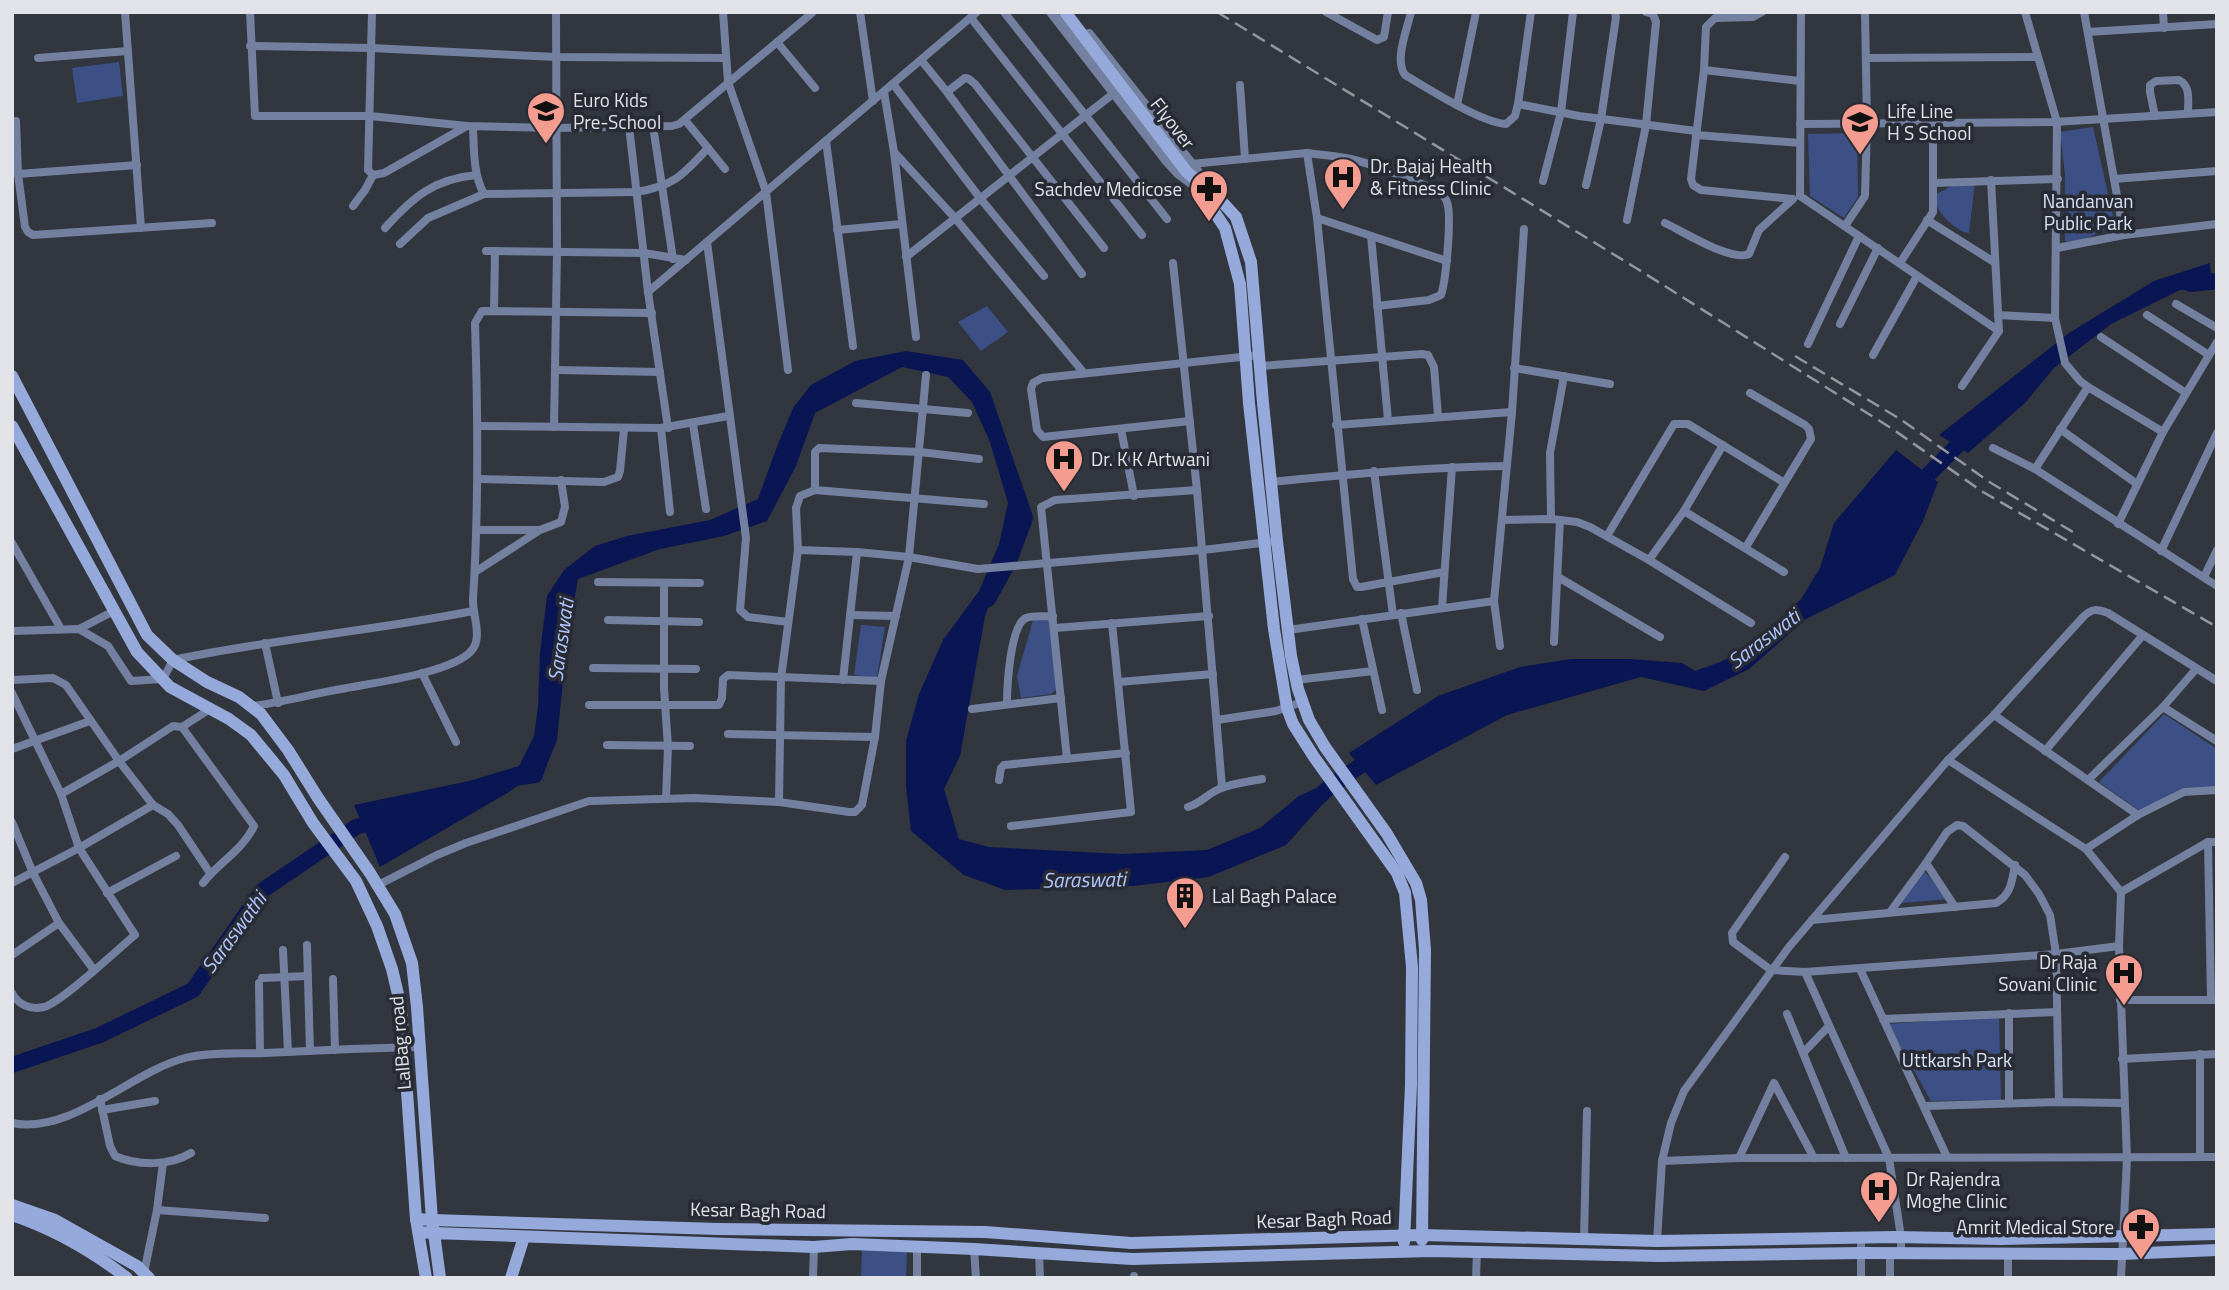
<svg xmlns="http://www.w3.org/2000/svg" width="2229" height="1290" font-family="'Titillium Web',sans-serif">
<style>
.green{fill:#3c5086}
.water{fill:#0a1653}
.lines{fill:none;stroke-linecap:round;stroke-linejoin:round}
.canal{stroke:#0a1653;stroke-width:10}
.river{stroke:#0a1653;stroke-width:16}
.minor{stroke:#73809f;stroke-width:8}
.tertiary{stroke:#73809f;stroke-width:10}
.secondary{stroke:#96a9db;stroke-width:12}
.rail{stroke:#93969d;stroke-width:2.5;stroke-dasharray:14 7;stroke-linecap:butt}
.labels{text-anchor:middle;stroke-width:7;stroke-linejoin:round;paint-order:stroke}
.poi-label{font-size:19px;fill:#e1e3e9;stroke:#282b34;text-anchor:start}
.street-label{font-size:19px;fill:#e1e3e9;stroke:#282b34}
.park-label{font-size:19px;fill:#d9e2f5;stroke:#282b34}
.water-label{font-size:21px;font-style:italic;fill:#afc6ff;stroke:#282b34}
</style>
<rect width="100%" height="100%" fill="#32363e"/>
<g class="green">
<polygon points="119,62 123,96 77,103 72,68"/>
<polygon points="2093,127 2115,225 2081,241 2065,241 2065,174 2060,132"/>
<polygon points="1857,133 1858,197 1844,218 1810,196 1808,134"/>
<path d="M1975 182 1969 233C1955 232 1935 210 1933 196L1951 186Z"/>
<polygon points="987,306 1008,332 981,351 958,322"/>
<polygon points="1033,620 1050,620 1057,688 1051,694 1021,698 1017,676"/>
<polygon points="861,625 885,627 877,678 854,675"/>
<polygon points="2164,714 2217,749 2217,787 2183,788 2140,811 2099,782"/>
<polygon points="1924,871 1950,899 1900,903"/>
<polygon points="1999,1016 2001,1100 1931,1101 1888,1024"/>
<polygon points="907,1249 906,1278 861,1278 862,1250"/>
</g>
<g class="water">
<polygon points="2210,263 2212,290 2180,290 2111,324 2054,368 2025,403 1968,453 1939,435 2069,333 2154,281"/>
<polygon points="906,351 963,360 990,392 1028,502 985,616 960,756 944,789 959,839 989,847 1122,854 1207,850 1260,828 1299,796 1323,785 1330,796 1286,845 1209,877 1133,886 1005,890 964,875 911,831 906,786 906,741 919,694 943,640 979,591 999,544 1008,503 990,442 972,402 948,377 902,367 815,413 796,466 767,521 724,536 660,549 578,579 567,642 557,740 548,762 509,792 380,867 354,805 469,781 519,766 534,736 538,707 540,653 547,596 564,570 595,546 627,536 710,520 758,499 775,452 793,408 811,385 855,361"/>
<polygon points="1896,450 1938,482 1923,521 1895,575 1806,619 1749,669 1704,691 1641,677 1507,715 1376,785 1349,753 1438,696 1520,667 1571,659 1630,659 1682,663 1695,671 1720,662 1752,646 1801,599 1820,568 1834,523"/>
</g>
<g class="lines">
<polyline class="canal" points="2216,281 2217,281"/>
<g class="river">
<polyline points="2191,284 2217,281"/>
<polyline points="1916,491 1928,475 1972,431"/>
<polyline points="988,599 1009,561 1025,518 1017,494"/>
<polyline points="508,779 535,775 543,752"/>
<polyline points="1312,803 1332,785 1378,754"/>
<polyline points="12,1065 100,1035 193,990 263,890 356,827 380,819"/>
</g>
<g class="minor">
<polyline points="125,12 141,228"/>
<polyline points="250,12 255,116 370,116 467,126 556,128 672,126 679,124 812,13"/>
<polyline points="372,12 368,170 373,175 384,173 467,126"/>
<polyline points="723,12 728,82 766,192 788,370"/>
<polyline points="860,12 873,101"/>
<polyline points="1004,12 1167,219"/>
<polyline points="1326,12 1377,40 1384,37 1388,12"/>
<path d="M1411 12C1407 30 1394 60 1405 75 1429 89 1480 122 1506 124L1515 116 1518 104 1531 12"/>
<polyline points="1762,12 1753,17 1715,18 1706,27 1704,70 1691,179 1693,185 1701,190 1792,199"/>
<polyline points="2025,12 2057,122 2055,318 2065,363 2080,381 2088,387 2163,432"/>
<polyline points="2084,12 2124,235"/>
<polyline points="2163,12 2164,28"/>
<polyline points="971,18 1142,235"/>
<polyline points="2088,32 2217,24"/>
<polyline points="777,42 815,88"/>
<polyline points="250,46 371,48 556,57 725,58"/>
<polyline points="38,58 128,51"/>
<polyline points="1866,58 2037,57"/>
<polyline points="921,60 947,92 1082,274"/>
<polyline points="1704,70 1800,81"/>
<polyline points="893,84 980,198 1044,276"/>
<polyline points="1240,85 1245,159"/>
<polyline points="884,92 894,152 916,337"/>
<polyline points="947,92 965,78 969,79 975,84 1104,248"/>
<polyline points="1518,104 1579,116 1696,131"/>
<polyline points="1457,105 1476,12"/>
<path d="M2155 116 2150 92V85L2156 81 2179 80C2191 86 2188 101 2188 113"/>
<polyline points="16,121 18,174 25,227 28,232 33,235 212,223"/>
<polyline points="1800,124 2054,122 2217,112"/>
<polyline points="629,126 648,292 668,428"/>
<polyline points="653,126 673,259"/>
<path d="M473 127C474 149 473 174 484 194L636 192C674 186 683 175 708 148L685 120"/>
<polyline points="1696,135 1800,143"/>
<polyline points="826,141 853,346"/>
<polyline points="708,148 725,169"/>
<polyline points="894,152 955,218 1084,373"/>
<polyline points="1307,153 1317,218 1353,579 1357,587 1361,587 1444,572"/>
<path d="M1191 164 1307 153C1322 155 1337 156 1351 159 1380 166 1409 179 1436 190 1440 193 1445 196 1447 202 1452 215 1446 281 1441 295L1429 300 1377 306"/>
<polyline points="18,174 137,165"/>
<polyline points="2114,179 2217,171"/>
<polyline points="1543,181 1561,112 1573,12"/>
<polyline points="1933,183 2058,179"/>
<polyline points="1586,185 1601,119 1616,17 1615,12"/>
<polyline points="1800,196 1999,331"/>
<polyline points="1800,196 1801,12"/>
<polyline points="353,206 365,190 373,175"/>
<polyline points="1317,218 1447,261"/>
<polyline points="1627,220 1646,125 1656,22 1653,14 1646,12"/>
<polyline points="1927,220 1994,262"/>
<path d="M1665 223C1684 232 1731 262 1749 254L1759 230 1793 199"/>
<polyline points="1845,226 1865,196 1867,124 1865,12"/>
<path d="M385 228C413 197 434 179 476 175"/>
<polyline points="837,230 902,224"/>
<polyline points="1371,236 1388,420"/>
<polyline points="707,242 746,538 740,610 748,617 788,622"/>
<polyline points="400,244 428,218 484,194"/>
<polyline points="2057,248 2124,235 2217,224"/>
<polyline points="486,251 644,253 686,260"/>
<polyline points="906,257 1114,93"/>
<polyline points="1173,263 1197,490 1222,787"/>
<polyline points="1900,263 1933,212 1933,123"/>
<polyline points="648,292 977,12"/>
<polyline points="2176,304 2217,328"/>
<polyline points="494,310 495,251"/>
<polyline points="1998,315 2055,318"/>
<polyline points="2147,315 2209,355"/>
<polyline points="1840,324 1878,248"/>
<polyline points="2101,337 2186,393"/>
<polyline points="1808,344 1859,236"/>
<polyline points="1873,355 1917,276"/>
<polyline points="1261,366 1422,354 1428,355 1434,367 1438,416"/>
<polyline points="1514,368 1610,384"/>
<polyline points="556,370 660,372"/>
<polyline points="1962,386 1999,331 1991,180"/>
<polyline points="856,403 968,413"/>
<polyline points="1190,421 1043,437 1037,430 1031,389 1033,383 1042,378 1260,355"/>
<polyline points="693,424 706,509"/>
<polyline points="1336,425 1512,412"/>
<polyline points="478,426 661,428 728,416"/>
<polyline points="554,427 557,252 556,12"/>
<polyline points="661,428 670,512"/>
<polyline points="1121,429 1134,496"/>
<polyline points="2060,429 2137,484"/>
<polyline points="1993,448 2035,469 2217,586"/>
<polyline points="2035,469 2088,387"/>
<polyline points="1374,471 1393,615"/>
<polyline points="478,479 604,482 618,477 620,471 624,429"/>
<path d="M1271 482C1349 474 1427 467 1506 466"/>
<polyline points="815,490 815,452 819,448 920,452 979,459"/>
<polyline points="1684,511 1784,572"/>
<polyline points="1551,519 1550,453 1564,376"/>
<polyline points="1502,520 1551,519 1577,522 1590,527 1649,560 1751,623"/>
<polyline points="2118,524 2163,432 2217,342"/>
<polyline points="477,530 537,530"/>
<polyline points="1607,536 1674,424 1688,424 1783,482"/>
<polyline points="12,543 61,629"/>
<polyline points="1746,547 1811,439 1809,429 1805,425 1750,393"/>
<polyline points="798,550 857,552 909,557 978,569 1203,550 1277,541"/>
<polyline points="2161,551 2217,433"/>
<polyline points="1649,560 1684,511 1723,445"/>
<polyline points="475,572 540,530 561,522 565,507 561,480"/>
<polyline points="1558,577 1660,637"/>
<polyline points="2204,577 2217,550"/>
<polyline points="598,582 700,583"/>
<polyline points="664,583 664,688 668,747 666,798"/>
<polyline points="1442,608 1452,467"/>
<polyline points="1401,613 1417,690"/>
<polyline points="850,615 896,616"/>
<polyline points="1362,619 1382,710"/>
<polyline points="608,620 699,622"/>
<polyline points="1055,628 1209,616"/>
<polyline points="79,629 114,611"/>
<polyline points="1288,630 1494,601"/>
<path d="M12 631 79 629 108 646 131 681 163 679 173 660C272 639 373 631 473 611"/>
<polyline points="1554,642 1560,520"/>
<polyline points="265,643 278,703"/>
<polyline points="1500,646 1494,601 1512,412 1524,229"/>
<polyline points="593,668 696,669"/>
<polyline points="422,673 456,742"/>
<polyline points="12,680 53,678 66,685 119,761 153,805 168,814 178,825 210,873"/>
<polyline points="843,680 857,552"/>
<polyline points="1296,680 1373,671"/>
<polyline points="1119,682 1213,674"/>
<path d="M12 693 61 794 79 848 135 935C118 949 62 1002 44 1007 31 1010 18 1005 12 993"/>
<path d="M1007 704C1007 688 1010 625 1026 618 1033 615 1045 617 1053 616"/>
<polyline points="589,705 719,705 722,698 723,679 728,675 881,681"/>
<path d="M253 706C283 702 312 694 341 689 371 683 454 673 472 650 483 637 472 614 473 599 479 507 478 415 475 323L482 311 652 313"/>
<polyline points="2163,707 2217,741"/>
<polyline points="972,709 1061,698"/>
<polyline points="1994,715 2138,815"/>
<polyline points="1217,720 1276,711 1302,702"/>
<path d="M182 727 254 826C243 850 218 863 203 883"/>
<polyline points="728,734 875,737"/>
<polyline points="607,745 690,746"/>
<polyline points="12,749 90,721"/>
<polyline points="2045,751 2143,635"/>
<polyline points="1067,759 1041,507 1055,500 1197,490"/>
<polyline points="1948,760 2086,849 2121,892 2119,946 2127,1159 2121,1278"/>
<polyline points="999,780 1001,768 1004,765 1126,753"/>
<polyline points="2088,780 2163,707 2196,669"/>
<polyline points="61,794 119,761 173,726 182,727 210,709"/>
<polyline points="779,802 781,678 798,550 796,508 800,496 815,490 984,504"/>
<path d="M1188 807C1201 803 1205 796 1217 790 1230 783 1248 782 1262 779"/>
<polyline points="12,822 33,873 59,923 94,970"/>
<polyline points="1011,826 1131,812 1112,623"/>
<polyline points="2208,842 2211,1000"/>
<polyline points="2086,849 2138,815 2184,792 2217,790"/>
<polyline points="1785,857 1732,933 1733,942 1771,970 1805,972 2056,954 2119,946"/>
<polyline points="1926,863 1947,832 1957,825 1963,826 2025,875 2039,894 2050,915 2056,954 2059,1102"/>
<polyline points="12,883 79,848 153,805"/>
<polyline points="378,885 437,855 466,843 589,801 694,798 779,802 849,812 855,812 862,805 875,737 881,681 909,557 926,375"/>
<polyline points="2121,892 2208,842 2217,842"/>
<polyline points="107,893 176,856"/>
<polyline points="1890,912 1926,863 1955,907"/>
<path d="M1812 920 1996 903C2011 895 2012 881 2015 865"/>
<polyline points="307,945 310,1051"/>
<polyline points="283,950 288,1052"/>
<polyline points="12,955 59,923"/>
<polyline points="1860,969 1947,1157"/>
<polyline points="1805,972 1889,1158 1901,1237 1901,1253"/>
<polyline points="262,978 308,976"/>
<polyline points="333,979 335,1050"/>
<polyline points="259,983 260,1053"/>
<polyline points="2120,1000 2217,1000"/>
<polyline points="1787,1014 1846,1158"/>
<polyline points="1883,1019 2057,1012"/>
<polyline points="1803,1053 1829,1026"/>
<polyline points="2200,1054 2200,1157"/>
<polyline points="2122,1059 2217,1054"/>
<path d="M100 1099 110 1146 115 1156C138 1166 170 1166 191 1153"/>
<polyline points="2009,1103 2009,1013"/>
<polyline points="1925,1106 2059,1102 2123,1103"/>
<polyline points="102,1110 155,1101"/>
<path d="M12 1123C71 1135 131 1072 185 1058 209 1052 240 1054 265 1053 317 1050 369 1048 420 1047"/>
<polyline points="1739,1158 1774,1083 1814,1158"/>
<polyline points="1662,1161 1739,1158 2217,1157"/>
<polyline points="157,1210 265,1218"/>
<polyline points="1861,1237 1861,1278"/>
<polyline points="1584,1238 1587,1111"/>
<path d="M1657 1241 1662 1161 1671 1123 1684 1091 1789 947 1948 760 1994 715 2083 617C2092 608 2097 609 2108 613L2217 681"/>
<polyline points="917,1248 917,1278"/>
<polyline points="974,1249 976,1278"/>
<polyline points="1039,1252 1040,1278"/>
<polyline points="1890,1253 1890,1278"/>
<polyline points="2008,1253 2008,1278"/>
<polyline points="144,1273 157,1210 163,1163"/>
<polyline points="1134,1276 1134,1278"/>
<polyline points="813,1278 814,1247"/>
<polyline points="1476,1278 1477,1251"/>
</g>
<g class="tertiary">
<polyline points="1051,12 1166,160 1179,174 1194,185"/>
<polyline points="1089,34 1209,186"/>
</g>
<g class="secondary">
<polyline points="1065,12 1186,171 1208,191 1213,192 1236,217 1251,262 1263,403 1277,541 1291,656 1298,689 1309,720 1325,747 1387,834 1416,883 1421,900 1425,950 1422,1240"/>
<polyline points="1208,191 1205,198 1225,228 1240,284 1249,403 1274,629 1287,708 1293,724 1314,757 1397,873 1405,893 1412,967 1411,1085 1404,1242"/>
<polyline points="12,376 147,635 173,660 207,682 239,697 261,714 288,750 318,798 370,873 395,914 412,963 417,1007 432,1220 718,1229 985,1232 1131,1243 1422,1235 1657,1241 1895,1237 2002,1239 2217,1234"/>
<polyline points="12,426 137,652 170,687 229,719 251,735 284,775 313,823 356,881 377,926 392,969 401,1007 416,1219"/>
<polyline points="12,1205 55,1220 137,1266 149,1278"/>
<path d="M12 1215C54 1229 92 1251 127 1278"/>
<polyline points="418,1232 434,1233 432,1220 416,1219 426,1278"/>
<polyline points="440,1278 434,1233 814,1247 852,1244 974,1249 1132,1259 1432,1251 1659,1256 1861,1253 2121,1254 2217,1250"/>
<polyline points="511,1278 524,1237"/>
</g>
<g class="rail">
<polyline points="1217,12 1636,268 1891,428 1983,492 2217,627"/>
<polyline points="1795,356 1900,419 1991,483 2073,532"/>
</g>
</g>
<defs>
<symbol id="school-pin" viewBox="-11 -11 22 30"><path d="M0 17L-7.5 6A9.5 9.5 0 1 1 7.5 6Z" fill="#f59c90" stroke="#282b34"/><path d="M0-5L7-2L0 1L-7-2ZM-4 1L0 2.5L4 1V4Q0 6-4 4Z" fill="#111"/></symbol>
<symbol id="hospital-pin" viewBox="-11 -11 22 30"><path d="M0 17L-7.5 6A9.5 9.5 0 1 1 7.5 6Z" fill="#f59c90" stroke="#282b34"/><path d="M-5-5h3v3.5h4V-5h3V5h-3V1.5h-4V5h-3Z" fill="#111"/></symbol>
<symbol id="pharmacy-pin" viewBox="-11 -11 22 30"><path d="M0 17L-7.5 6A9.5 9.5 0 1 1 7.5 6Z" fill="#f59c90" stroke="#282b34"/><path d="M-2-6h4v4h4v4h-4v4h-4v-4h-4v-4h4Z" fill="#111"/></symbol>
<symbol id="building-pin" viewBox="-11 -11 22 30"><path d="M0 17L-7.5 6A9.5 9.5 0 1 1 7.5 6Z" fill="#f59c90" stroke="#282b34"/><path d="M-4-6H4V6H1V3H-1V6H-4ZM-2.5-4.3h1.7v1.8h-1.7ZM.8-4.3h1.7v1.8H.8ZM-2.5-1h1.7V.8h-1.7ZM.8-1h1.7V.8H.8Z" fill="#111"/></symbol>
</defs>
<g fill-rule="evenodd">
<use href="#school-pin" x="524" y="89" width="44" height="60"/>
<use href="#school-pin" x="1838" y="100" width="44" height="60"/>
<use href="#hospital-pin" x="1321" y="155" width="44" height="60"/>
<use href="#pharmacy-pin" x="1187" y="167" width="44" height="60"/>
<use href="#hospital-pin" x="1042" y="437" width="44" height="60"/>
<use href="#building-pin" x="1163" y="874" width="44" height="60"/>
<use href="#hospital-pin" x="2102" y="951" width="44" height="60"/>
<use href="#hospital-pin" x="1857" y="1168" width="44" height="60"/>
<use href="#pharmacy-pin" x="2119" y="1205" width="44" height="60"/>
</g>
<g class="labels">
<g class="poi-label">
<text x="573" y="107">Euro Kids<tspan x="573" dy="22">Pre-School</tspan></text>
<text x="1887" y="118">Life Line<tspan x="1887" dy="22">H S School</tspan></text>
<text x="1370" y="173">Dr. Bajaj Health<tspan x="1370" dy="22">&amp; Fitness Clinic</tspan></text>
<text x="1182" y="196" text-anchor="end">Sachdev Medicose</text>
<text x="1091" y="466">Dr. K K Artwani</text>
<text x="1212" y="903">Lal Bagh Palace</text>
<text x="2097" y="969" text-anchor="end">Dr Raja<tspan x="2097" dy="22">Sovani Clinic</tspan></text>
<text x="1906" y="1186">Dr Rajendra<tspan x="1906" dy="22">Moghe Clinic</tspan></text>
<text x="2114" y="1234" text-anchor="end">Amrit Medical Store</text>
</g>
<g class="street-label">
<text transform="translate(1173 123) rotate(52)" y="7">Flyover</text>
<text transform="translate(400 1043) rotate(-95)" y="7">LalBag road</text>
<text transform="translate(758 1210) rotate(1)" y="7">Kesar Bagh Road</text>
<text transform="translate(1324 1219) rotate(-2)" y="7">Kesar Bagh Road</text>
</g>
<g class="park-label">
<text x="2088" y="208">Nandanvan<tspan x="2088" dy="22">Public Park</tspan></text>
<text x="1957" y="1067">Uttkarsh Park</text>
</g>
<g class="water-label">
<text transform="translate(1764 639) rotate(-37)" y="7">Saraswati</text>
<text transform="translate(561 640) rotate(-82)" y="7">Saraswati</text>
<text transform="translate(1084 880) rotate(-1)" y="7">Saraswati</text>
<text transform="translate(234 933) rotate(-54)" y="7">Saraswathi</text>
</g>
</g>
<rect width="2229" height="1290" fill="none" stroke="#e1e3e9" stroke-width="28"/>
</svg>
